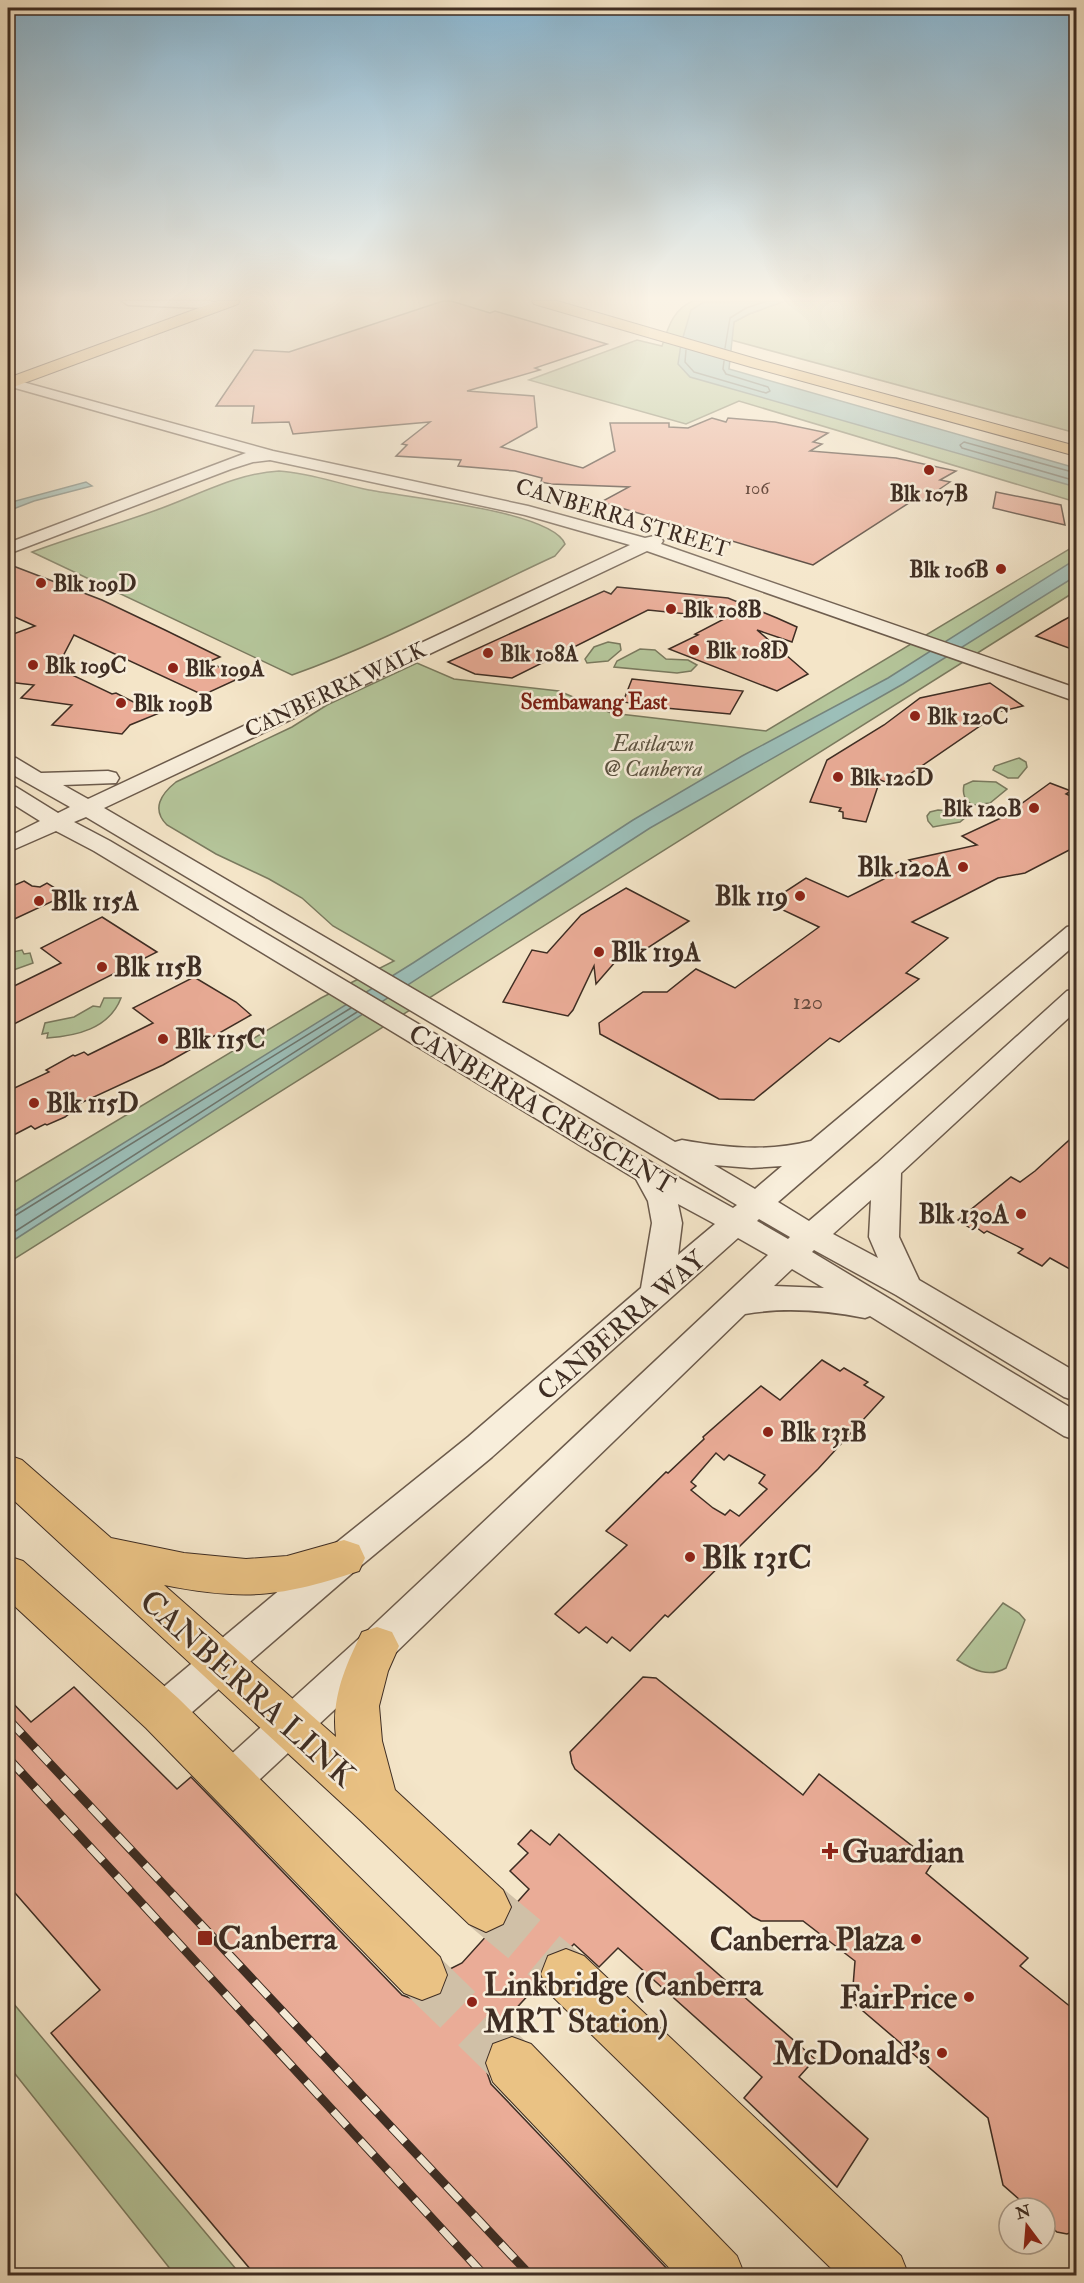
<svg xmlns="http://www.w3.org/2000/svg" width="1084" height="2283" font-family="'IM FELL Double Pica',serif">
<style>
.green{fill:#b5c69b;stroke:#7a7a5f;stroke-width:1.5}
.water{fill:#9cbfb9;stroke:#76857d;stroke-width:1.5}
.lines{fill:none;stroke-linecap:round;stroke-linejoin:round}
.shore{stroke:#6d766e;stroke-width:1.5}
.building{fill:#eaac97;stroke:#3e2d23;stroke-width:1.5;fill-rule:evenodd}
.primary-tunnel{stroke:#d0c0a7;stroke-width:50;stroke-dasharray:50 25;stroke-linecap:butt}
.minor-casing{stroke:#6c5b4c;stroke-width:3}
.primary-casing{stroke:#3e2d23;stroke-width:2}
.minor{fill:#f8eedb;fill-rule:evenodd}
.primary{fill:#eac284;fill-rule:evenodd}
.rail-casing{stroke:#3e2d23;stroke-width:9}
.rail{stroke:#f8eedb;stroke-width:7;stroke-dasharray:20;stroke-linecap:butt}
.poi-dot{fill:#8f2418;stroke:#f8eedb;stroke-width:2}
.labels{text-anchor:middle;stroke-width:5;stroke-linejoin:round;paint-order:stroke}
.far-number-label{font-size:18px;fill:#694d40}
.far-poi-label{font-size:22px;font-weight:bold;fill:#3e2d23;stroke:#f8eedb;text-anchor:start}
.far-street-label{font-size:22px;fill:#3e2d23;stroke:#f8eedb}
.far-neighbourhood-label{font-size:22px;font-weight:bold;fill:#7a1f14;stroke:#f8eedb}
.far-park-label{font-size:22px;font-style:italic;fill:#5c5341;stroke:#f8eedb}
.number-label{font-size:22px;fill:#694d40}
.poi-label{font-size:26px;font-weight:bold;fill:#3e2d23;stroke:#f8eedb;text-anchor:start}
.street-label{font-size:26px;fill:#3e2d23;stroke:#f8eedb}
.near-poi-label{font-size:32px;font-weight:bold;fill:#3e2d23;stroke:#f8eedb;text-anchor:start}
.near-street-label{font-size:32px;fill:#3e2d23;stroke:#f8eedb}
</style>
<rect width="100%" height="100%" fill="#f4e5c8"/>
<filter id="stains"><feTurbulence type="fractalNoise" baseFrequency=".00333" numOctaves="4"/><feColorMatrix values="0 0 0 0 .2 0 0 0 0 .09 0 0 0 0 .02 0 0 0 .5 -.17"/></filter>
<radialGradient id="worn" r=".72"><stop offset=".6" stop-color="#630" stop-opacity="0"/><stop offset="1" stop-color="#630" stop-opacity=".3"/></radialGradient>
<g class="green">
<path d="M693 301H734L724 378 1076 476V502L739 401 686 424 529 380 637 340 662 346C668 328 673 309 693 301Z"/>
<polygon points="785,301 1076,301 1076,433 731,340 734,322 749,314"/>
<path d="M279 471C311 473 339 484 369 490 405 497 552 511 565 544L555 556C468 596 383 643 292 675L32 552C75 536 119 524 162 508 200 494 238 473 279 471Z"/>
<path d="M1076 545V591L8 1263V1186L321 998 394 961 333 926 302 898 269 879 216 854 167 825C151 809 161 794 176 782L292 727 327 705 417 663 454 679 559 691 611 713 766 731Z"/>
<polygon points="608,642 620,644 621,650 608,661 587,663 585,659 594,647"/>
<polygon points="640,649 655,650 666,659 688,660 697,665 691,671 677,673 614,667 617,661"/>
<polygon points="1019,758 1026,762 1027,767 1018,778 1008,778 993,770 995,766"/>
<path d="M973 781 996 782 1007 789 990 803 973 805C965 801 962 794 964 785Z"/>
<polygon points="938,810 950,811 966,817 960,822 933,827 928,821 927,816 930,812"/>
<polygon points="22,950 24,954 30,953 33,963 8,972 8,953"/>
<path d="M104 998H121C109 1029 76 1036 47 1038L48 1033 42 1034 45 1023 74 1017 93 1006 100 1007Z"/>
<path d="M1003 1603 1019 1613 1025 1620 1006 1668C989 1678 973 1670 957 1660Z"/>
<polygon points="8,1997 241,2275 175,2275 8,2065"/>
</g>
<g class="water">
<polygon points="785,301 749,314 734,322 729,369 1076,468 1076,487 690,377 678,364 681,344 691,310 704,302"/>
<polygon points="86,482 92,486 34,501 8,511 8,503"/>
<polygon points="1076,559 1076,576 903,684 650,828 8,1244 8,1215 413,963 633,820 742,756 888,678"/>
</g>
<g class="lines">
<g class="shore">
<polyline points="725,348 730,318 746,308 767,301"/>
<polyline points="686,350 685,362 694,372 766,393 770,391 768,387 726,374 723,369 724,361"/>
<polyline points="1076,473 964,442 960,445 962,448 1076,481"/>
<polyline points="8,1220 351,1008"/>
<polyline points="8,1236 357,1012"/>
</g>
</g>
<g class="building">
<polygon points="443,301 451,301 490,313 495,311 607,344 535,368 540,370 467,391 534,396 537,427 501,447 583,468 615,451 610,423 669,423 669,427 688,428 712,418 726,422 728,418 775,422 828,433 813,442 822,444 810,451 896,458 956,471 940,480 950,482 922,501 915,499 813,565 601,502 629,487 551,484 541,482 542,478 515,471 458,466 461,460 396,456 407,445 402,444 430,422 293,434 289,422 252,423 254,406 216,406 254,350 289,352"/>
<polygon points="996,492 1061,505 1065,525 993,508"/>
<polygon points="8,564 102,600 165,630 220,657 208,662 242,677 203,695 74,635 59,664 75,671 70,674 112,694 116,693 157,714 130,725 122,734 52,725 72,705 21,698 34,685 8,682 8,636 35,626 8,614"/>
<polygon points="617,587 728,598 777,618 797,627 792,642 757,630 808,674 777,691 669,649 698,635 695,634 726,618 648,610 512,678 475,674 448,662 604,591 611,594"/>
<polygon points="1077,613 1077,651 1036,636 1062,621"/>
<polygon points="632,679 743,691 730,714 665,708 623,702"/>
<polygon points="990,683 1023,706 993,713 996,715 894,785 880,780 866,822 843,818 843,812 839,811 841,808 810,802 827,760 884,725 920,698"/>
<polygon points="1050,783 1071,791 1066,794 1077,799 1077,846 1025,873 998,878 912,922 948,938 906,973 919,979 839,1042 830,1038 754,1100 719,1099 600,1034 599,1023 643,992 667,992 696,969 735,988 819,927 768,903 806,878 848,897 914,864 909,860 977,845 962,836 1003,817"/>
<polygon points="24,881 32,886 40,887 47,883 66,895 8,922 8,888"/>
<polygon points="626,888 689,921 643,951 630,945 596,984 594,966 573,1010 568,1016 503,1002 532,950 547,953 581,915"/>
<polygon points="102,917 157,952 8,1027 8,989 61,963 41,948"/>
<polygon points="194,977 236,1002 251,1015 163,1065 72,1107 75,1109 65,1117 47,1125 45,1124 35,1129 31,1126 8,1138 8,1091 49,1072 46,1070 73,1055 75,1056 84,1052 88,1055 153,1023 133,1008"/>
<polygon points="1077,1133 1077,1273 1050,1258 1042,1266 1018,1253 1023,1249 987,1231 984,1233 977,1228 973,1230 958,1220 1011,1177 1020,1182 1035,1171"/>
<path d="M822 1360 840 1371 844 1368 868 1382 864 1385 884 1397 818 1469 668 1617 665 1615 630 1651 612 1637 607 1643 586 1627 579 1633 555 1614 627 1545 606 1531 666 1472 668 1473 704 1439 703 1437 761 1386 780 1400ZM716 1453 724 1460 729 1455 765 1475 759 1483 767 1489 739 1516 730 1510 725 1515 713 1508 691 1490 696 1486 691 1482Z"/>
<polygon points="643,1677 656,1678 803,1795 819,1774 933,1862 926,1873 1028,1958 1020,1966 1077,2012 1077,2230 1067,2234 1057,2232 1045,2222 1045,2208 1029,2208 1003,2185 988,2118 856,2005 852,1999 855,1961 803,1921 761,1921 753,1917 575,1769 572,1763 570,1752"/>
<polygon points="74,1687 177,1789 191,1777 402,1995 421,2002 442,1994 449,1976 448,1970 462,1963 489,1933 505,1925 513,1907 529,1889 510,1871 528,1853 518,1844 531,1830 550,1845 559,1834 815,2059 799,2077 868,2139 837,2187 744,2098 762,2077 618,1948 599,1967 574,1944 570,1948 565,1947 546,1955 539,1973 541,1981 512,2013 500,2039 491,2043 484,2064 491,2084 671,2273 670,2276 256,2276 51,2033 100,1990 8,1885 8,1698 31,1722"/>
</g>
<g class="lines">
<g class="primary-tunnel">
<polyline points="486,1907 566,1974"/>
<polyline points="422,1975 512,2063"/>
</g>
<defs>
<g id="minor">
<polygon points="122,301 209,301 222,304 224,307 217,311 203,308 128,305"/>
<path d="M8 378 273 451 528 506 645 538 654 536 660 537 663 541 661 544 1076 688V701L1069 699 647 551 104 808 675 1142 682 1140C726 1148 768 1152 811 1141L1067 927 1076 925V944L778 1202 809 1221 877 1163 1067 991 1076 989V1011L901 1173 899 1237 919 1280 1076 1372V1401L1064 1397 896 1295 814 1250 812 1252 1076 1411V1440L1064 1436 870 1316 865 1318C824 1310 785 1307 745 1314L390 1658 244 1794 230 1800 216 1794 210 1781 216 1768 364 1634 768 1255 738 1238 492 1457 357 1569 176 1726 162 1731 148 1726 142 1713 148 1700 331 1547 468 1437 641 1288 652 1223 648 1201 636 1179 94 851 56 831 8 852V837L40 821 8 801V786L16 787 58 813 70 807 8 772V757L16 758 41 773 108 771 116 773 119 778 116 783 63 785 88 799 630 545 525 515 270 460 253 462 231 469 8 554V543L246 453 8 386ZM86 817 737 1205 733 1208 656 1165 110 841 74 822ZM714 1165 751 1168 782 1166 755 1189ZM871 1200 869 1237 878 1258 833 1234ZM678 1204 715 1224 678 1255 682 1223ZM759 1219 790 1237 788 1239 757 1221ZM792 1269 824 1288 774 1286Z"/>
</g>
<g id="primary">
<polygon points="218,301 240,301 238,304 8,389 8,378"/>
<polygon points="532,301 557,301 763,361 1076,446 1076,456 751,367 534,304"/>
<path d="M8 1455 22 1460 111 1538 184 1553 246 1559 287 1556 344 1540 359 1545 365 1558 359 1571C282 1597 244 1601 164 1585L336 1737C331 1698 345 1667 362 1632L377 1627 392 1632 399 1646 388 1671 379 1706 382 1741 395 1790 503 1890 511 1907 503 1924 486 1932 469 1924 359 1819 8 1495Z"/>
<polygon points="8,1556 23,1561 178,1698 440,1957 447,1975 440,1993 422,2000 404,1993 146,1728 8,1600"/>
<polygon points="566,1949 584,1956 901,2256 909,2276 839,2276 548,1992 541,1974 548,1956"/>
<polygon points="512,2037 531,2044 737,2256 745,2276 677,2276 493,2082 486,2063 493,2044"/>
</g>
</defs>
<use href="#minor" class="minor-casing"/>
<use href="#primary" class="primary-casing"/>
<use href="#minor" class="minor"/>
<use href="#primary" class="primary"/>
<defs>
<g id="rail">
<polyline points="8,1719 531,2276"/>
<polyline points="8,1758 485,2276"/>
</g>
</defs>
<use href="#rail" class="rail-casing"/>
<use href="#rail" class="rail"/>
</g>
<linearGradient id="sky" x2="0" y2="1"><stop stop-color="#89b8d5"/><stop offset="0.48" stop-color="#faf3e6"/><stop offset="1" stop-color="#faf3e6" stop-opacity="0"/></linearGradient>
<rect width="1084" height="621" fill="url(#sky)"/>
<g class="poi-dot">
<circle cx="929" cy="470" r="6"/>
<circle cx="1001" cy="569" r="6"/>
<circle cx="41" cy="583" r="6"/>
<circle cx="671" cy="609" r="6"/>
<circle cx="694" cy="650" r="6"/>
<circle cx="488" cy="653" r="6"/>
<circle cx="33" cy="665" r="6"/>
<circle cx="173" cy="668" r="6"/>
<circle cx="121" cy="703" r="6"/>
<circle cx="915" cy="716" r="6"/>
<circle cx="838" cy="777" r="6"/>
<circle cx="1034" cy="808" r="6"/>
<circle cx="963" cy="867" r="6"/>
<circle cx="800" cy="896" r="6"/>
<circle cx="39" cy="901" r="6"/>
<circle cx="599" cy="952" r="6"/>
<circle cx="102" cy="967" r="6"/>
<circle cx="163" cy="1039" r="6"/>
<circle cx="34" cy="1103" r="6"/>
<circle cx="1021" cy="1214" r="6"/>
<circle cx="768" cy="1432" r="6"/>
<circle cx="690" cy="1557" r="6"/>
<path d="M827 1842h6v6h6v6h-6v6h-6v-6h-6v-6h6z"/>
<rect x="197" y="1930" width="16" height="16" rx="3"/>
<circle cx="916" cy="1939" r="6"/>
<circle cx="969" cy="1997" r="6"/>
<circle cx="472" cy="2002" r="6"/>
<circle cx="942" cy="2053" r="6"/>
</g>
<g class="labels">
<g class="far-number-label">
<text x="757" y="494">106</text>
</g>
<g class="far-poi-label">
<text x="929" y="501" text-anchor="middle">Blk 107B</text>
<text x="989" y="577" text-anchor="end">Blk 106B</text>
<text x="53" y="591">Blk 109D</text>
<text x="683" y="617">Blk 108B</text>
<text x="706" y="658">Blk 108D</text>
<text x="500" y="661">Blk 108A</text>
<text x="45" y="673">Blk 109C</text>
<text x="185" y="676">Blk 109A</text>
<text x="133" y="711">Blk 109B</text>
<text x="927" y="724">Blk 120C</text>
<text x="850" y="785">Blk 120D</text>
<text x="1022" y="816" text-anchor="end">Blk 120B</text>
</g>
<g class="far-street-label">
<text transform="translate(623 517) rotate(17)" y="8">CANBERRA STREET</text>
<text transform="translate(335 689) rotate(-25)" y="8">CANBERRA WALK</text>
</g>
<g class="far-neighbourhood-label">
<text x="594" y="709">Sembawang East</text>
</g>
<g class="far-park-label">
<text x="653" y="751">Eastlawn<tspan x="653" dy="25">@ Canberra</tspan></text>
</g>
<g class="number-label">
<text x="808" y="1009">120</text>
</g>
<g class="poi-label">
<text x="951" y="876" text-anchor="end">Blk 120A</text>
<text x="788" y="905" text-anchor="end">Blk 119</text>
<text x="51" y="910">Blk 115A</text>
<text x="611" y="961">Blk 119A</text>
<text x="114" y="976">Blk 115B</text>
<text x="175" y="1048">Blk 115C</text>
<text x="46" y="1112">Blk 115D</text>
<text x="1009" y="1223" text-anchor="end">Blk 130A</text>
<text x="780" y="1441">Blk 131B</text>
</g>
<g class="street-label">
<text transform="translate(542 1109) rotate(31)" y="9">CANBERRA CRESCENT</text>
<text transform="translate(621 1325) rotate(-41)" y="9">CANBERRA WAY</text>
</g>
<g class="near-poi-label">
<text x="702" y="1568">Blk 131C</text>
<text x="842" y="1862">Guardian</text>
<text x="218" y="1949">Canberra</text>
<text x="904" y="1950" text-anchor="end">Canberra Plaza</text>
<text x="484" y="1995">Linkbridge (Canberra<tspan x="484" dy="37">MRT Station)</tspan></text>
<text x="957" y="2008" text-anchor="end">FairPrice</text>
<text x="930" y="2064" text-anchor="end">McDonald's</text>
</g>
<g class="near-street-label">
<text transform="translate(248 1688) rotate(42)" y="11">CANBERRA LINK</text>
</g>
</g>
<rect width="1084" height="2283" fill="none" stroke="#f4e5c8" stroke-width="30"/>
<rect x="9" y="9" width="1066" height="2265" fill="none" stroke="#3e2d23" stroke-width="3"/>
<rect x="15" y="15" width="1054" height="2253" fill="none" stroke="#3e2d23" stroke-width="1.5"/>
<g transform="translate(1027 2226) rotate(344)"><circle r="28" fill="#f8eedb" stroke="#aea191" stroke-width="1.5"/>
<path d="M0-4.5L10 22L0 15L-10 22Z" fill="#8f2418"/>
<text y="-9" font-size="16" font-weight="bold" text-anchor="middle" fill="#3e2d23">N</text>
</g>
<rect width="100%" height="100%" filter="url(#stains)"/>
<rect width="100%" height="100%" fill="url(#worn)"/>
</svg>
